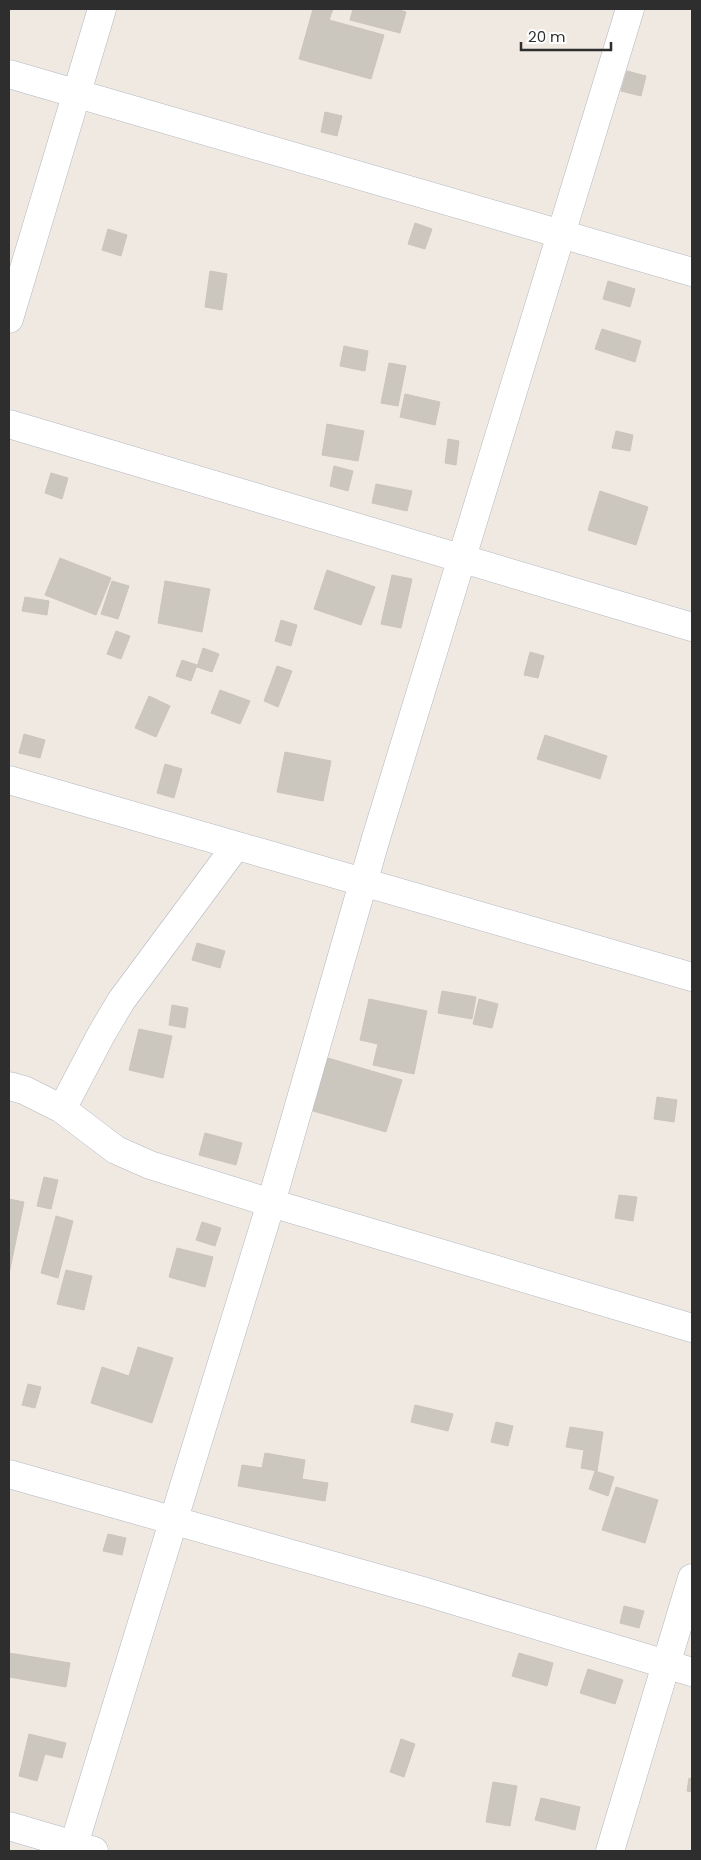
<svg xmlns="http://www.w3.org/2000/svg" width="701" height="1860" font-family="Poppins,sans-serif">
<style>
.building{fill:#cbc7bf;stroke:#cbc5ba}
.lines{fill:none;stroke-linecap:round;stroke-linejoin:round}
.minor-casing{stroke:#b4b7c1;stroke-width:29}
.minor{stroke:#fff;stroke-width:28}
</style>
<rect width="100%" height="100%" fill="#efe9e1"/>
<g class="building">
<polygon points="313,9 333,9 329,20 384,35 371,79 299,59"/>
<polygon points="353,9 396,9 406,12 400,33 350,20"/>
<polygon points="627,71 646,76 641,96 621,91"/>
<polygon points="325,112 342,116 337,136 321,132"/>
<polygon points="415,223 432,229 425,249 408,244"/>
<polygon points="108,229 127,235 121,256 102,250"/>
<polygon points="210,271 227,274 222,310 205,307"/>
<polygon points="608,281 635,289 630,307 603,299"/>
<polygon points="602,329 641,341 635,362 595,349"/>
<polygon points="344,346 368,351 365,371 340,366"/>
<polygon points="389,363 406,366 398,406 381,403"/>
<polygon points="405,394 440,402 435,425 400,417"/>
<polygon points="327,424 364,431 358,461 322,455"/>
<polygon points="616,431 633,435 630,451 612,448"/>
<polygon points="448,439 459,441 456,465 445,463"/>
<polygon points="334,466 353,471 348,491 330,486"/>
<polygon points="51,473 68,478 62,499 45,493"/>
<polygon points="376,484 412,491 407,511 372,503"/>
<polygon points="600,491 648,507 636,545 588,530"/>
<polygon points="60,558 111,578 96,615 45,595"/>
<polygon points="327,570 375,587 361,625 314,609"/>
<polygon points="392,575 412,579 401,628 381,624"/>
<polygon points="112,581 129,586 118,619 101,614"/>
<polygon points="165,581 210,589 202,632 158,623"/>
<polygon points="25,597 49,601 47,615 22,611"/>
<polygon points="281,620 297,625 291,646 275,641"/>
<polygon points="116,631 130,636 121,659 107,654"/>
<polygon points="203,648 219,654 212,672 197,667"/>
<polygon points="530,652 544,656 538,678 524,675"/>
<polygon points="182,660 197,665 191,681 176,676"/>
<polygon points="277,666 292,671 278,707 264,701"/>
<polygon points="220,690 250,701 240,724 211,713"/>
<polygon points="149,696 170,706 156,737 135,728"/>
<polygon points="24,734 45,740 40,758 19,753"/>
<polygon points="545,735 607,756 600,779 537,759"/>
<polygon points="285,752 331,761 323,801 277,792"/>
<polygon points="165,764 182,769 174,798 157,793"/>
<polygon points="197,943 225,951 220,968 192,960"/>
<polygon points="442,991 476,997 472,1019 438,1013"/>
<polygon points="369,999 427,1011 414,1074 373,1065 378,1044 360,1040"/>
<polygon points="479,999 498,1004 492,1028 473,1024"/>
<polygon points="172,1005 188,1008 185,1028 169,1025"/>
<polygon points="139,1029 172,1036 163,1078 129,1070"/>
<polygon points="328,1058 402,1080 386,1132 313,1111"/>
<polygon points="657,1097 677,1100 674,1122 654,1119"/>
<polygon points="205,1133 242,1143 236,1165 199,1155"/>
<polygon points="44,1177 58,1180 51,1209 37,1206"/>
<polygon points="619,1195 637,1197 633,1221 615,1218"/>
<polygon points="9,1199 24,1202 9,1274"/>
<polygon points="56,1216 73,1221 58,1278 41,1273"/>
<polygon points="202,1222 221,1228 215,1246 196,1240"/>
<polygon points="177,1248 213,1257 205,1287 169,1277"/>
<polygon points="66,1270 92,1276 84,1310 57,1304"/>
<polygon points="138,1347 173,1358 152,1423 91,1403 102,1367 129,1376"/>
<polygon points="28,1384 41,1387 35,1408 22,1405"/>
<polygon points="415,1405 453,1414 448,1431 411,1422"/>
<polygon points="496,1422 513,1426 508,1446 491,1442"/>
<polygon points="570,1427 603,1432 597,1471 581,1468 584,1450 566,1447"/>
<polygon points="265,1453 305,1460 302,1479 328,1483 325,1501 238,1486 242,1465 262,1468"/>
<polygon points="595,1471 614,1477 608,1496 589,1489"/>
<polygon points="616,1487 658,1500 645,1543 602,1530"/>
<polygon points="108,1534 126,1538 122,1555 103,1551"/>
<polygon points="624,1606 644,1611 639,1628 620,1623"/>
<polygon points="9,1653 70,1663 66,1687 9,1677"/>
<polygon points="519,1653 553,1663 547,1686 512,1676"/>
<polygon points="588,1669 623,1680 615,1704 580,1693"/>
<polygon points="29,1734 66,1743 62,1758 45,1754 37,1781 19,1776"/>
<polygon points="401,1739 415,1744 404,1777 390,1772"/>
<polygon points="689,1778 692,1779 692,1792 687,1791"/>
<polygon points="493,1782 517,1786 510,1826 486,1822"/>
<polygon points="541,1798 580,1807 575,1830 535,1820"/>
</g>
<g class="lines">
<defs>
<g id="minor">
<polyline points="9,74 692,272"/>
<polyline points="9,319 102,9"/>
<polyline points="9,424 692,627"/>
<polyline points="9,780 692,977"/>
<polyline points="9,1086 24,1090 62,1109 116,1150 150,1165 271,1203 692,1328"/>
<polyline points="62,1109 102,1033 121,1001 236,846"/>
<polyline points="9,1474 426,1592 692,1672"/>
<polyline points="9,1826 94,1851"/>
<polyline points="72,1851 271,1203 376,838 630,9"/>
<polyline points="610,1851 692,1578"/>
</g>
</defs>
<use href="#minor" class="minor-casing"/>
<use href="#minor" class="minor"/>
</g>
<rect width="701" height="1860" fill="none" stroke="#2e2e2e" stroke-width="20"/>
<path d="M521 42v8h90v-8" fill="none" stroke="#2e2e2e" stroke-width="2.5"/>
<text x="528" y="42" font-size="15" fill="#2e2e2e" stroke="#ffffff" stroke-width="4" paint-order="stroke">20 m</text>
</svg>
